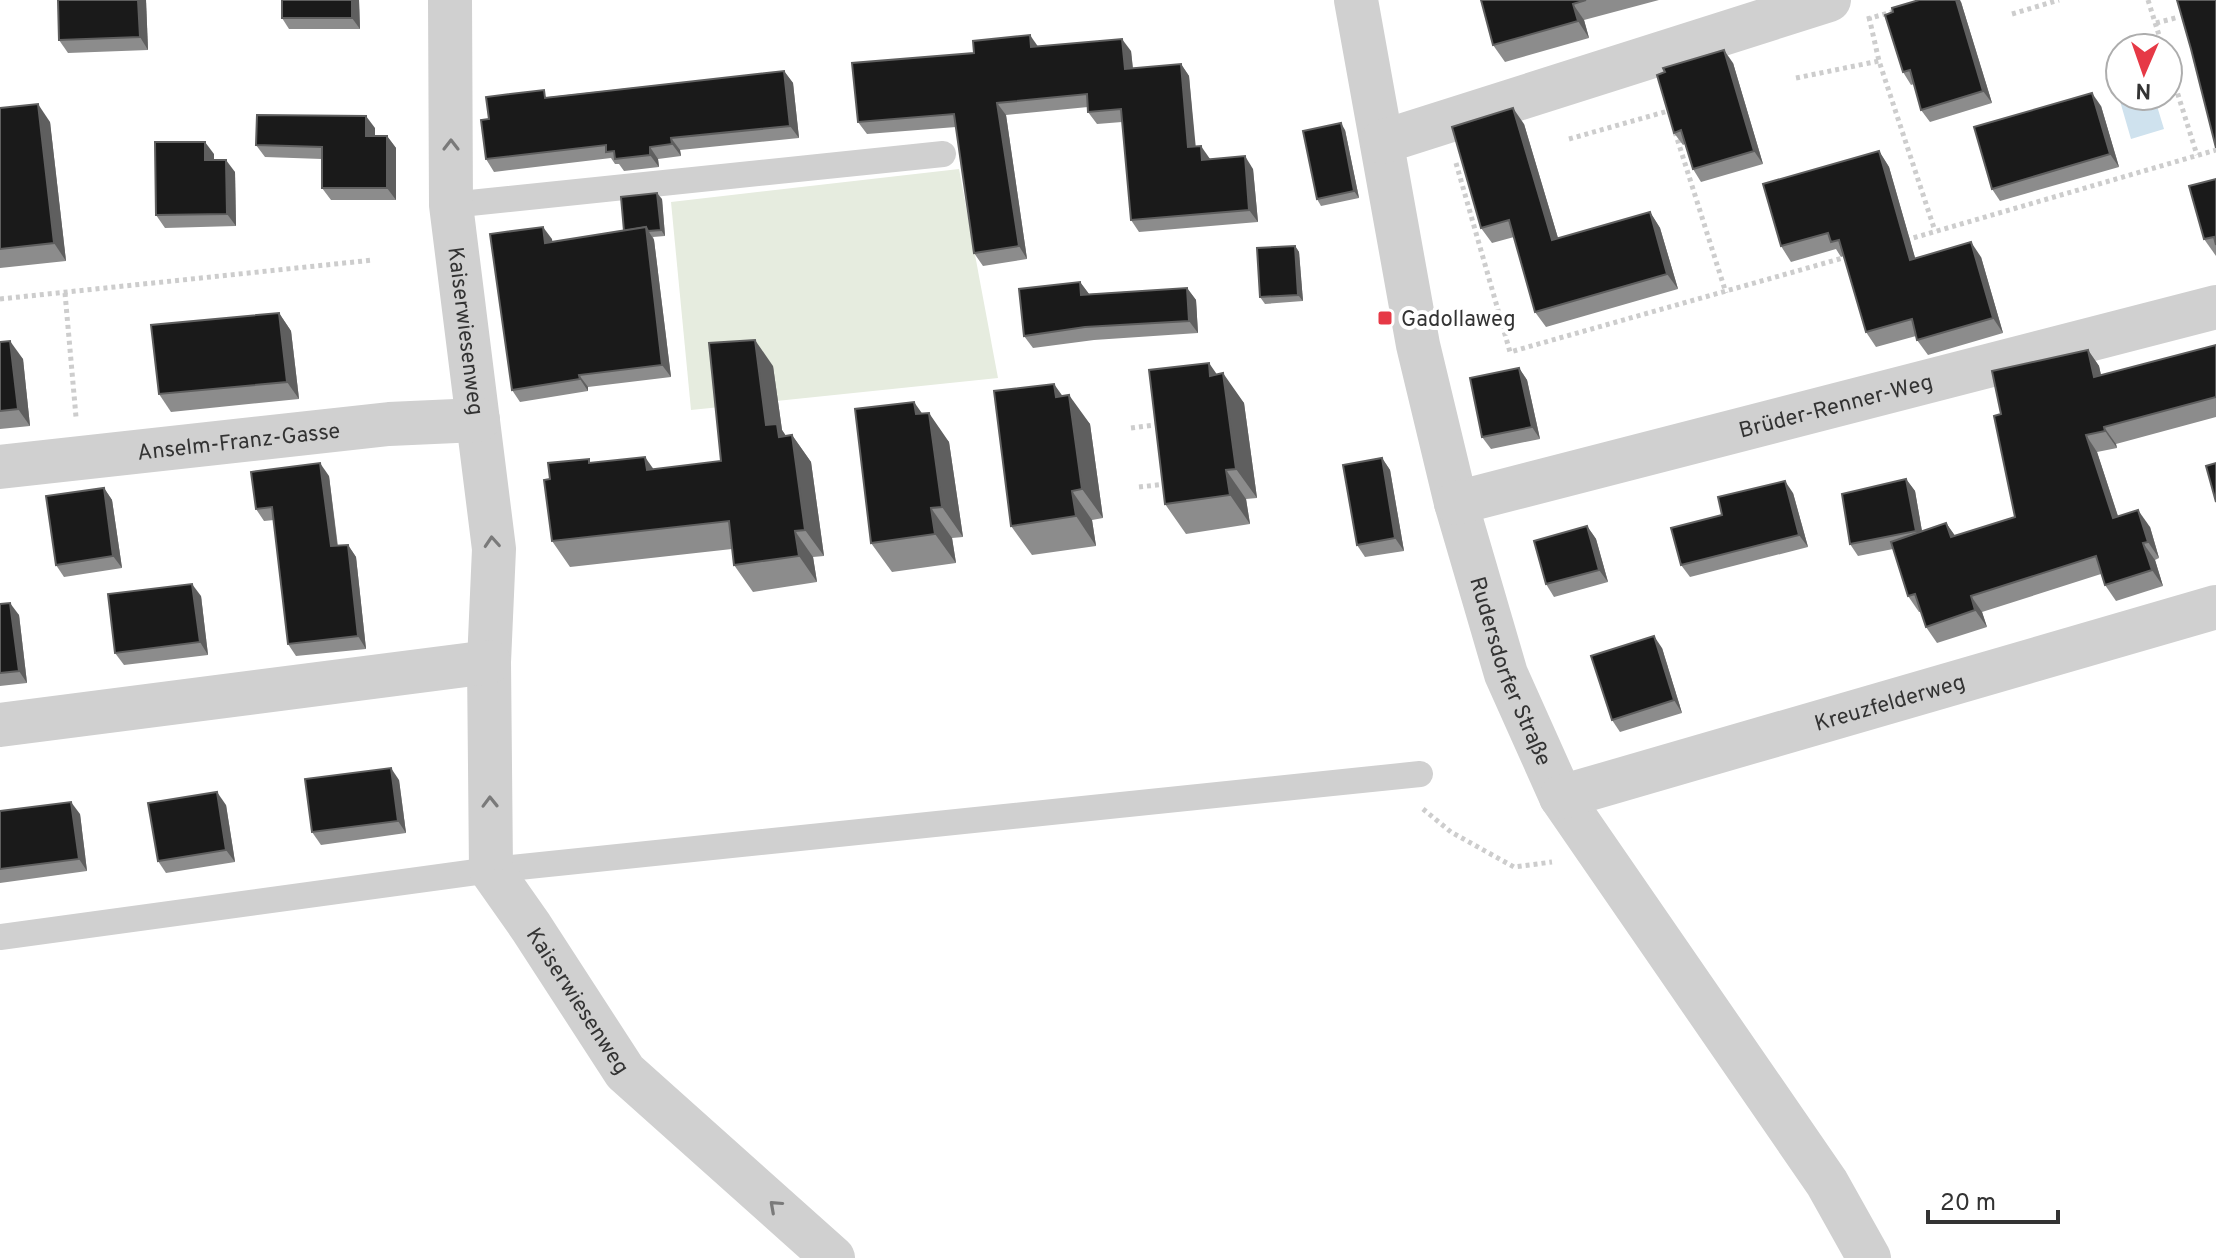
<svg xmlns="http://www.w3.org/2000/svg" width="2216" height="1258" font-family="Overpass,sans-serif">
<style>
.green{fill:#e6ecdf}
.water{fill:#cfe2ee}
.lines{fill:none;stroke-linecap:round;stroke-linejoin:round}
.path{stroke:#cdcdcd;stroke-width:5;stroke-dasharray:4 4;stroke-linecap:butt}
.lane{stroke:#d0d0d0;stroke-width:26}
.street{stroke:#d0d0d0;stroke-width:44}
.wall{fill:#8c8c8c}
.shaded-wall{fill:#5f5f5f}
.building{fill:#1a1a1a;stroke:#5f5f5f;stroke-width:2}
.oneway{stroke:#7a7a7a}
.poi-dot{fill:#e63946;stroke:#fff;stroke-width:3}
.labels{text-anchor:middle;stroke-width:8;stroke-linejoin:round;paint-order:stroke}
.poi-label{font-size:22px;fill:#333;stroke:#fff;text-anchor:start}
.street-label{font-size:22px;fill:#333;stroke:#fff}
</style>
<rect width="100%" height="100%" fill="#fff"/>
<polygon class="green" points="959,169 998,378 691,410 671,202"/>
<polygon class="water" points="2120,75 2120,96 2154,96 2164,129 2131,139 2113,77"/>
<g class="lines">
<g class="path">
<polyline points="2148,0 2163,48"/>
<polyline points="2012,14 2059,0"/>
<polyline points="1869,17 1879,61 1935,231"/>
<polyline points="1867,19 1899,10"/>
<polyline points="2156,23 2179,17"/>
<polyline points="2168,63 2197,155"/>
<polyline points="1796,78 1879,61"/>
<polyline points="1675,132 1726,293"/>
<polyline points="1569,139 1668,111"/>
<polyline points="1456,163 1510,352 1850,256"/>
<polyline points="1906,240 2216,150"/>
<polyline points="65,293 76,417"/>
<polyline points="0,299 373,260"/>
<polyline points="1131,428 1162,424"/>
<polyline points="1139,487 1166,484"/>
<polyline points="1423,809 1451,832 1514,867 1552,862"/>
</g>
<g class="lane">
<polyline points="451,205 943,154"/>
<polyline points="0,937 491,870 1420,774"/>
</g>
<g class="street">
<path id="s1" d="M450 0 451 205 494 549 489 662 491 870 531 927 625 1072 833 1258"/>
<path id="s2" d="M1356 0 1418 345 1456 503 1506 674 1561 797 1827 1183 1869 1258"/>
<polyline points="1382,142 1829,0"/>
<path id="s3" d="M0 467 389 424 478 420"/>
<path id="s4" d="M1456 503 2216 307"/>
<polyline points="0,725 489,662"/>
<path id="s5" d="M1561 797 2216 607"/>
</g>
</g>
<g class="wall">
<polygon points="146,0 148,50 68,53 59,40"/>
<polygon points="282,0 359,0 360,29 289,29 282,18"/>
<polygon points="1481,0 1659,0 1584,20 1589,38 1505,62 1493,45"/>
<polygon points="1961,2 1992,103 1930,122 1921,110 1914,84 1911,85 1903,72"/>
<polygon points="1038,46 1131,51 1133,68 1181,64 1189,76 1195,147 1210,159 1253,169 1258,222 1139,232 1131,220 1122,122 1097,124 1088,112 1088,107 1006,115 1027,259 983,266 974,253 956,127 867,134 858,122 974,53"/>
<polygon points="1733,63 1763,164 1701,182 1693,169 1685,144 1683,145 1674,133"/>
<polygon points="784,71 793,83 799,138 680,150 681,156 658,159 659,167 624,171 619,164 615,164 611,158 494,172 486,159 489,119 548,97"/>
<polygon points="2101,106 2119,167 2000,201 1992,189"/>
<polygon points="0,108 50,122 66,261 0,268"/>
<polygon points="1524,124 1558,238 1650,212 1660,228 1678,289 1546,327 1535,312 1514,237 1492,243 1481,228"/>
<polygon points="375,128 375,136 387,136 396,148 396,200 331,200 322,188 322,159 265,157 256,145"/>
<polygon points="1345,130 1359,198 1321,206 1317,199"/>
<polygon points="1879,151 1889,167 1915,258 1981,257 2003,333 1928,355 1917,340 1916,336 1876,347 1866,332 1844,256 1841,257 1836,249 1791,262 1781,246"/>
<polygon points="214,154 214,160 235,172 236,226 165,228 156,215"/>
<polygon points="2216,179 2216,256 2204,239"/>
<polygon points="662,199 665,236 653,237 654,240 671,377 588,387 588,391 520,402 512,390 552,239 552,242 624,231"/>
<polygon points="1295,246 1299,252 1303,301 1265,304 1260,297"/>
<polygon points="1080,282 1089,294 1187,288 1196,300 1198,333 1094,340 1033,348 1024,336"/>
<polygon points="279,313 291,331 299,399 171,412 159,394"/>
<polygon points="0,342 23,359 30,426 0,429"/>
<polygon points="2216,345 2216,417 2116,444 2117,448 2097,452 2118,516 2150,527 2159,558 2155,560 2163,586 2116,601 2105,585 2101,574 1982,612 1987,627 1937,643 1926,627 1921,612 1919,612 1908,596 1893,549 1858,556 1850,544 1906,479 1915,491 1922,531 1946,523 1955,536 2015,517 2001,414 2088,350 2099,366 2101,375"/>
<polygon points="773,366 782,430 786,436 792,435 811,462 824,556 813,557 817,582 753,592 734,565 732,549 570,567 552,541 592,463 653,469 721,461"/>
<polygon points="1519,368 1527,380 1540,439 1491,449 1482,437"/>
<polygon points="1217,375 1244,403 1257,498 1246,499 1250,524 1186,534 1165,504"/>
<polygon points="1062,396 1090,424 1103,518 1092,520 1096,546 1032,555 1011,526"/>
<polygon points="922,414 949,442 963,537 952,538 956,563 892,572 871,543"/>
<polygon points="1382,458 1390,470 1404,551 1365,557 1357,545"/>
<polygon points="329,476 338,546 348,545 356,557 366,649 296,656 288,644 274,520 264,521 256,509"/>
<polygon points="104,488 112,500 122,568 64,577 56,565"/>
<polygon points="1793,493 1808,547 1690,577 1681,565 1722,515"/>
<polygon points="1587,526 1596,539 1608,582 1554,597 1546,584"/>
<polygon points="201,596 208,655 124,665 115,653"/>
<polygon points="0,604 19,615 27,683 0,686"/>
<polygon points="1662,648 1682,713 1620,732 1612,720"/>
<polygon points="399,780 406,833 321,845 312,832"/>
<polygon points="226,805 235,862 166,873 158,861"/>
<polygon points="0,811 80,814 87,871 0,883"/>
</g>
<g class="shaded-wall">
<polygon points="138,0 146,0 148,50 140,37"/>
<polygon points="352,0 359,0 360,29 352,18"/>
<polygon points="1956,0 1960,0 1961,2 1992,103 1983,91"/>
<polygon points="1573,4 1584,20 1589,38 1578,21"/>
<polygon points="1030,35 1039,48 1031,47"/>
<polygon points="1122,39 1131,51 1134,81 1125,69"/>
<polygon points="1724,50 1733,63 1763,164 1754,151"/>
<polygon points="1181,64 1189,76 1197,160 1188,147"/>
<polygon points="784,71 793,83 799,138 790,126"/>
<polygon points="2092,93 2101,106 2119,167 2110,154"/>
<polygon points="997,103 1006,115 1027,259 1019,246"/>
<polygon points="38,104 50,122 66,261 54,243"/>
<polygon points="1513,108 1524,124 1563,255 1552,240"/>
<polygon points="366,116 375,128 375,148 366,136"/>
<polygon points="1341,123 1345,130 1359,198 1354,191"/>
<polygon points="387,136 396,148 396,200 387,188"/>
<polygon points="671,138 680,150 681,156 672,144"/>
<polygon points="205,142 214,154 214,172 205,160"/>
<polygon points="1201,146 1210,159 1211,172 1202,160"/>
<polygon points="650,147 658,159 659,167 650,155"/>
<polygon points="1879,151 1889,167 1920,275 1910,260"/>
<polygon points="1245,156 1253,169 1258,222 1249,210"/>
<polygon points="226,160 235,172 236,226 227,214"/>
<polygon points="657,193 662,199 665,236 661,230"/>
<polygon points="1650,212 1660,228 1678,289 1667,274"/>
<polygon points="543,227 552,239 554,255 545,243"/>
<polygon points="646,227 654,240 671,377 662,365"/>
<polygon points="1971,242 1981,257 2003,333 1993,318"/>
<polygon points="1295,246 1299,252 1303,301 1298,295"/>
<polygon points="1080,282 1089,294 1081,295"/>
<polygon points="1187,288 1196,300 1198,333 1189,321"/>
<polygon points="279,313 291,331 299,399 287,382"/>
<polygon points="755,340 773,366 782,430 794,448 792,435 811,462 824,556 805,530 766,425"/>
<polygon points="10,341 23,359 30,426 18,409"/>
<polygon points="2088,350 2099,366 2105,394 2094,377"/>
<polygon points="1209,363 1225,386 1223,373 1244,403 1257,498 1236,469 1210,376"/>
<polygon points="1519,368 1527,380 1540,439 1532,427"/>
<polygon points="579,375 588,387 588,391 580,379"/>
<polygon points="1054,384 1071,408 1069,395 1090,424 1103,518 1082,489 1056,397"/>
<polygon points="914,402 931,426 929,413 949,442 963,537 942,507 916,414"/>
<polygon points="2104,427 2116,444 2117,448 2105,431"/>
<polygon points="2086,435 2097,452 2124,535 2113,518"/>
<polygon points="645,457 664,484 647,470"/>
<polygon points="1382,458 1390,470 1404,551 1395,538"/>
<polygon points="320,463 329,476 339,559 331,546"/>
<polygon points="1226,470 1246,499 1250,524 1230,495"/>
<polygon points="1906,479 1915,491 1924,543 1916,531"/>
<polygon points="1785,481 1793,493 1808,547 1799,535"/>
<polygon points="104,488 112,500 122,568 113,556"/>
<polygon points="1072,491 1092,520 1096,546 1076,516"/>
<polygon points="931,508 952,538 956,563 935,534"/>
<polygon points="2138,510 2150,527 2159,558 2148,542"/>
<polygon points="1946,523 1958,540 1951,537"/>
<polygon points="1587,526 1596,539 1608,582 1599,570"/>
<polygon points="795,531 813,557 817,582 799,556"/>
<polygon points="2143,543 2155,560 2163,586 2152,570"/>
<polygon points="348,545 356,557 366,649 358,636"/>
<polygon points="192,584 201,596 208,655 200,642"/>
<polygon points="1971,596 1982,612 1987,627 1975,610"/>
<polygon points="10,603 19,615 27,683 19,671"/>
<polygon points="1654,636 1662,648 1682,713 1674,700"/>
<polygon points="391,768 399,780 406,833 398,821"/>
<polygon points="217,792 226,805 235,862 226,850"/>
<polygon points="71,802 80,814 87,871 79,859"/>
</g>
<g class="building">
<polygon points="58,0 138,0 140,37 59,40"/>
<rect x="282" y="0" width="70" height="18"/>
<polygon points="1481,0 1586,0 1573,4 1578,21 1493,45"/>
<polygon points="1919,0 1956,0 1983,91 1921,110 1910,70 1903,72 1885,15 1893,12 1892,8"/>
<polygon points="2177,0 2216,0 2216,148 2191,49"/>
<polygon points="1030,35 1031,47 1122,39 1125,69 1181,64 1188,147 1201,146 1202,160 1245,156 1249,210 1131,220 1121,109 1088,112 1087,94 997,103 1019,246 974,253 954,114 858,122 852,63 974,53 973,41"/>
<polygon points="1724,50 1754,151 1693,169 1681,130 1674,133 1657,75 1665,72 1663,68"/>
<polygon points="784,71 790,126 671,138 672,144 650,147 650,155 615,159 614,151 606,152 606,145 486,159 481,120 489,119 486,97 544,90 545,98"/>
<polygon points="2092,93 2110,154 1992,189 1974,127"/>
<polygon points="38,104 54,243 0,249 0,108"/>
<polygon points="1513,108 1552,240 1650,212 1667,274 1535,312 1509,220 1481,228 1452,127"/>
<polygon points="257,115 366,116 366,136 387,136 387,188 322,188 322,147 256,145"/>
<polygon points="1341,123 1354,191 1317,199 1303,131"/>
<polygon points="155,142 205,142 205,160 226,160 227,214 156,215"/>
<polygon points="1879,151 1910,260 1971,242 1993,318 1917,340 1912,319 1866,332 1839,240 1831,242 1828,233 1781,246 1763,184"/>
<polygon points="2216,179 2216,245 2214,237 2204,239 2189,186"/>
<polygon points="657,193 661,230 648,231 646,227 624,231 621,197"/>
<polygon points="543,227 545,243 646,227 662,365 579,375 580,379 512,390 490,234"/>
<polygon points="1295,246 1298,295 1260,297 1257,248"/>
<polygon points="1080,282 1081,295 1187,288 1189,321 1085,327 1024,336 1019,289"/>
<polygon points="279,313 287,382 159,394 151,325"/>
<polygon points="755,340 766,425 777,424 779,437 792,435 805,530 795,531 799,556 734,565 729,521 552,541 544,480 550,479 548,463 589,459 589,463 645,457 647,470 721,461 709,343"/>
<polygon points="10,341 18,409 0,411 0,342"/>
<polygon points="2216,345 2216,397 2104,427 2105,431 2086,435 2113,518 2138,510 2148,542 2143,543 2152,570 2105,585 2096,556 1971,596 1975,610 1926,627 1915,594 1908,596 1891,542 1946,523 1951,537 2015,517 1994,416 2001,414 1992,371 2088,350 2094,377"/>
<polygon points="1209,363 1210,376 1223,373 1236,469 1226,470 1230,495 1165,504 1149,370"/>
<polygon points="1519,368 1532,427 1482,437 1470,378"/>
<polygon points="1054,384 1056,397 1069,395 1082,489 1072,491 1076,516 1011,526 994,391"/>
<polygon points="914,402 916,414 929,413 942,507 931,508 935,534 871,543 855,409"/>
<polygon points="1382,458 1395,538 1357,545 1343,465"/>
<polygon points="320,463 331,546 348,545 358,636 288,644 272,507 256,509 251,472"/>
<polygon points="2216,463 2216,502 2206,466"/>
<polygon points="1906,479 1916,531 1850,544 1842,494"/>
<polygon points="1785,481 1799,535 1681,565 1671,528 1722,515 1718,497"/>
<polygon points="104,488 113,556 56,565 46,496"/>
<polygon points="1587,526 1599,570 1546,584 1534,541"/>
<polygon points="192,584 200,642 115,653 108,594"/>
<polygon points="10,603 19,671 0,673 0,604"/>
<polygon points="1654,636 1674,700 1612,720 1591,656"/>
<polygon points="391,768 398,821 312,832 305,779"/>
<polygon points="217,792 226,850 158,861 148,803"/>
<polygon points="71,802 79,859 0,869 0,811"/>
</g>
<defs><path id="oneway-chevron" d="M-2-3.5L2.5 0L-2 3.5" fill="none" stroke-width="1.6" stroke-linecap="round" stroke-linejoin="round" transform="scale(2)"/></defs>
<g class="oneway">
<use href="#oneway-chevron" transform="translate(451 145) rotate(-90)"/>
<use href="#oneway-chevron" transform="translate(492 542) rotate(-94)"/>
<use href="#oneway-chevron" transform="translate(490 802) rotate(-91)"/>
<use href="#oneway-chevron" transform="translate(775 1206) rotate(-138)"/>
</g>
<rect class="poi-dot" x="1377" y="310" width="16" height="16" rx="4"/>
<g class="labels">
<g class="poi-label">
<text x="1401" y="326">Gadollaweg</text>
</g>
<g class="street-label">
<text dy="8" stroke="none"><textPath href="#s1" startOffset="332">Kaiserwiesenweg</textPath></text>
<text dy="8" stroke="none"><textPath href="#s4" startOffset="392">Brüder-Renner-Weg</textPath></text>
<text dy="8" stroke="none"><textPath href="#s3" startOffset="240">Anselm-Franz-Gasse</textPath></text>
<text dy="8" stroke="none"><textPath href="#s2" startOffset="690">Rudersdorfer Straße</textPath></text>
<text dy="8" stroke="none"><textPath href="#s5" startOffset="342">Kreuzfelderweg</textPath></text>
<text dy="8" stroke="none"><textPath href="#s1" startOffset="1030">Kaiserwiesenweg</textPath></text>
</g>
</g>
<g transform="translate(2144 72) rotate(182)"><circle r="38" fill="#ffffff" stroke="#adadad" stroke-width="2"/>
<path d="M0-6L14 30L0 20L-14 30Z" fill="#e63946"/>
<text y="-12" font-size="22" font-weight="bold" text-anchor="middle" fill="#333333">N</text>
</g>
<path d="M1928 1210v12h130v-12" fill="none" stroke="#333333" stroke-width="4"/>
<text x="1940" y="1210" font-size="24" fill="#333333" stroke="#ffffff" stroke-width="6" paint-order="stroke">20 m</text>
</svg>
